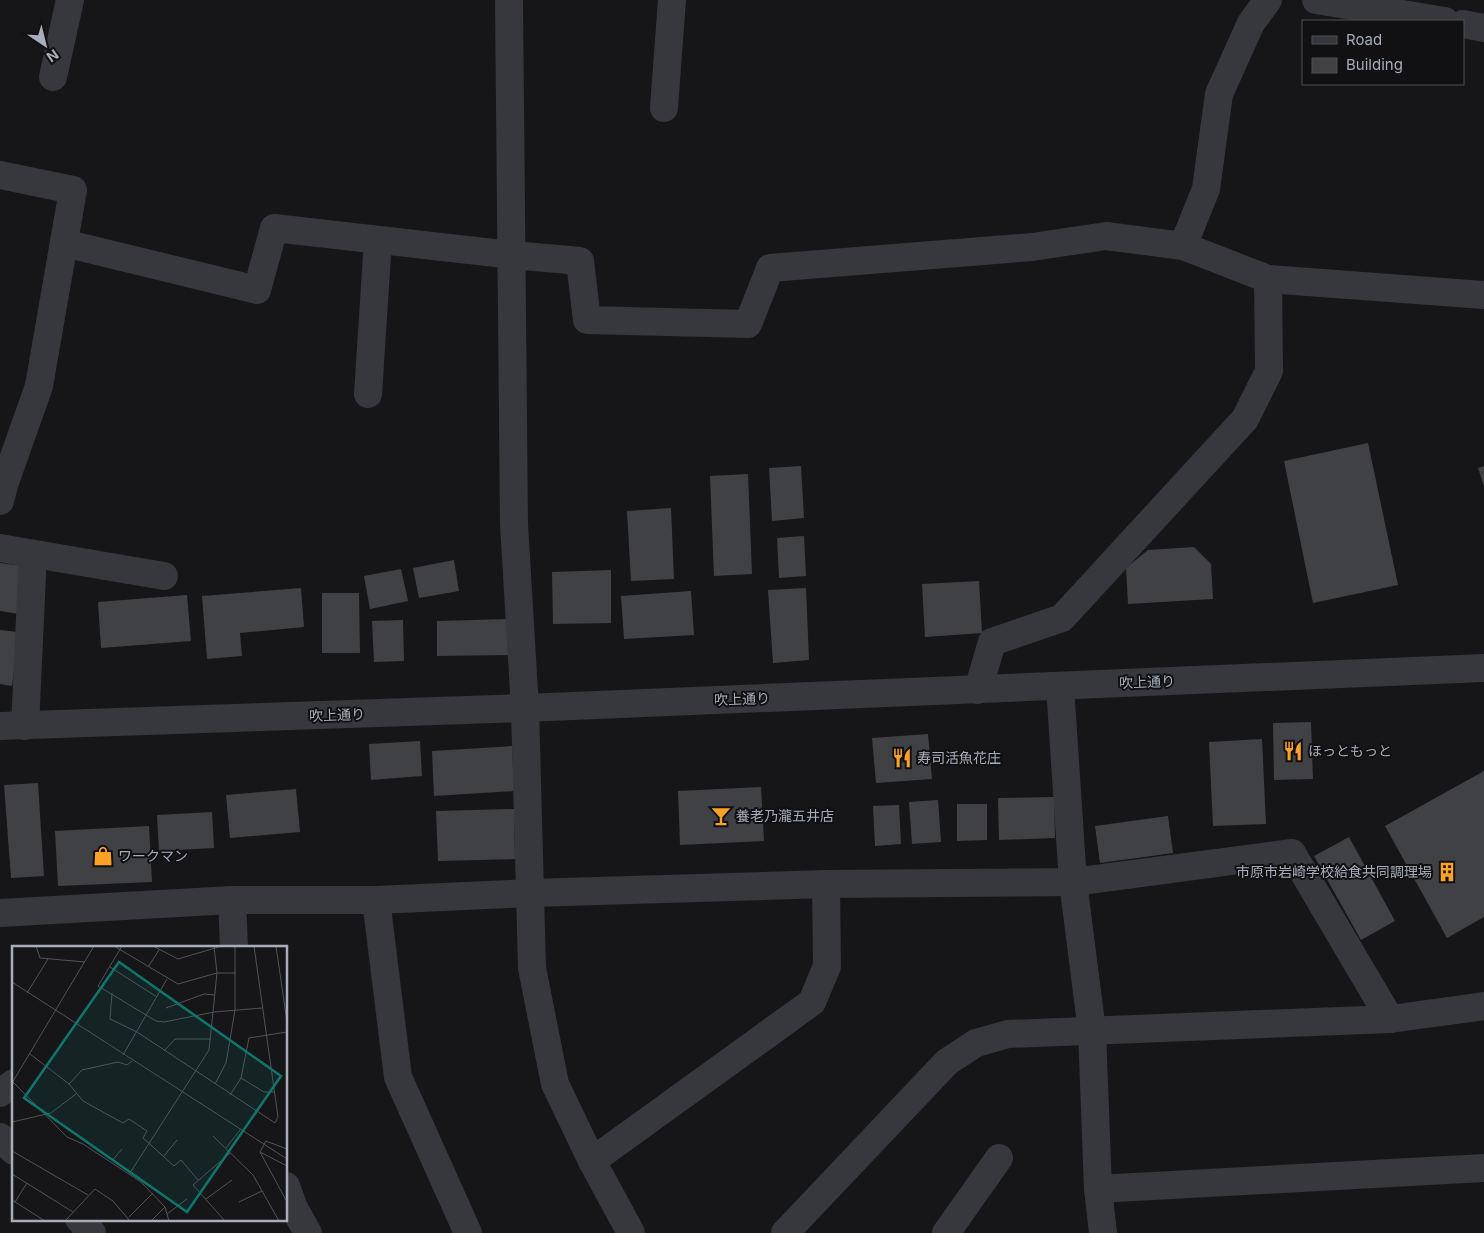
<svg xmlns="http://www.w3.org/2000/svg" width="1484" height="1233" font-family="Inter,'Noto Sans JP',sans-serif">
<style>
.building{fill:#404145}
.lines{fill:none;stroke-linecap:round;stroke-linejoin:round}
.minor{stroke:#36383d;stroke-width:28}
.labels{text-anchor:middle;stroke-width:4;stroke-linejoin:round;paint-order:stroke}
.street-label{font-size:14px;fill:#a7aeb9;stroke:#111113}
.poi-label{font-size:14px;fill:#a7aeb9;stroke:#111113;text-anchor:start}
.inset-road{fill:none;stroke:#505358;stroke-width:1}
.view{fill:#0f766e;fill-opacity:0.15;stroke:#0f766e;stroke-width:2.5}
.inset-edge{fill:none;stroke:#a7aeb9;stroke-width:2.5}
</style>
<rect width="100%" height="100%" fill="#161618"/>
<g class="building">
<polygon points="1368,443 1398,585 1313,603 1284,461"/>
<polygon points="801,466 804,518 772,521 769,468"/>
<polygon points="1484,466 1484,486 1478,468"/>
<polygon points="748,474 752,574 714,576 710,476"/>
<polygon points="671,508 674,579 631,581 627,511"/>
<polygon points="804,536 806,576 779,578 777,538"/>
<polygon points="1194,547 1211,564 1213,599 1128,604 1126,568 1148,550"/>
<polygon points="454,560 459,591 419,598 413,568"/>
<polygon points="0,563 24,566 19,614 0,611"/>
<polygon points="401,569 408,601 370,609 364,576"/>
<polygon points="611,570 611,623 553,624 552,572"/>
<polygon points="979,581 982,633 925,637 922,584"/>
<polygon points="301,588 304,627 240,633 242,656 207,659 202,596"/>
<polygon points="806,588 809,660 773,663 768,590"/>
<polygon points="691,591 694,635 624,639 621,596"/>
<polygon points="322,593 359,593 360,653 322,653"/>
<polygon points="187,595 191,641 101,648 98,602"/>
<polygon points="510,619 510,655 437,656 437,621"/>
<polygon points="403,620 404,661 374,662 372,621"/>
<polygon points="0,630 19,632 12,686 0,684"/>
<polygon points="1311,722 1313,779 1274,780 1273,723"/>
<polygon points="928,734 932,779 876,783 872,738"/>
<polygon points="1262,739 1266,824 1213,826 1209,742"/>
<polygon points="420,741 422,776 371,780 369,744"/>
<polygon points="512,746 514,791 434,796 432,751"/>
<polygon points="1484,771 1484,917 1447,938 1385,826"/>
<polygon points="38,783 44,876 11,878 4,785"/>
<polygon points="761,787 764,841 680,845 678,791"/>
<polygon points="296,789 300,832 230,838 226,795"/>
<polygon points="1054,797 1055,838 999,840 998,798"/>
<polygon points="938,800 941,842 912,844 909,802"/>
<polygon points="957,804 987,804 987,840 957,841"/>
<polygon points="899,805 901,844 875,846 873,806"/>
<polygon points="514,809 515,859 438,861 436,811"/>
<polygon points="212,812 214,848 159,851 157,815"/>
<polygon points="1168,816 1173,853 1100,863 1095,826"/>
<polygon points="149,826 152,882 58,886 55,831"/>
<polygon points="1349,837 1395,921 1361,940 1314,856"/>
</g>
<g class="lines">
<g class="minor">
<polyline points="509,0 514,524 525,708 532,968 555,1084 592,1161 631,1233"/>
<polyline points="1316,0 1445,21"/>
<polyline points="1463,24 1484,28"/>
<polyline points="53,77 70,0"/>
<polyline points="664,108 672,0"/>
<polyline points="0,175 73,190 39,386 5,482 0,501"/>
<polyline points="64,243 257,290 274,228 512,255 580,261 587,320 748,324 770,268 1032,247 1106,236 1183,246 1268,279 1484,295"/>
<polyline points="1183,246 1206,189 1219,94 1251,23 1268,0"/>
<polyline points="368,394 378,240"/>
<polyline points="0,548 164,576"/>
<polyline points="1060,686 1073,882 1092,1031 1098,1189 1103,1233"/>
<polyline points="978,690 992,642 1062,618 1245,419 1269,371 1268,279"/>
<polyline points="0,726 525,708 1484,668"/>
<polyline points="25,726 33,554"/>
<polyline points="232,900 234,947"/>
<polyline points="376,900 398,1077 468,1233"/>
<polyline points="0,913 232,900 376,900 531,893 826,884 1073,882 1292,853 1390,1019"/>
<polyline points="0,1093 14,1083"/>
<polyline points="0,1137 14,1151"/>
<polyline points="592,1161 812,1002 827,966 826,884"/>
<polyline points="286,1186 294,1208 308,1233"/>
<polyline points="1098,1189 1484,1168"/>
<polyline points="79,1219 92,1233"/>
<polyline points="785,1233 947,1062 976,1043 1008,1034 1390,1019 1484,1006"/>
<polyline points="946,1233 999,1158"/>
</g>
</g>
<defs>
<symbol id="restaurant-bare" viewBox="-9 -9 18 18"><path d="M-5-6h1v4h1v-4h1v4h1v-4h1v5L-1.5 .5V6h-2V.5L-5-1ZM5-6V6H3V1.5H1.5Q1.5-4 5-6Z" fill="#fea128" stroke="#111113" stroke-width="2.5" paint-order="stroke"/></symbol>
<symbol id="bar-bare" viewBox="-9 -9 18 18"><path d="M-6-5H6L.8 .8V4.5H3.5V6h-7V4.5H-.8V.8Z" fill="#fea128" stroke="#111113" stroke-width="2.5" paint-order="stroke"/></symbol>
<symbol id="shop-bare" viewBox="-9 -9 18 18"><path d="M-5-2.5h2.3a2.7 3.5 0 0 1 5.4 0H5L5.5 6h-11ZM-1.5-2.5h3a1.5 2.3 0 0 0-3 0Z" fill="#fea128" stroke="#111113" stroke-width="2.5" paint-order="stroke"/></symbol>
<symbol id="building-bare" viewBox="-9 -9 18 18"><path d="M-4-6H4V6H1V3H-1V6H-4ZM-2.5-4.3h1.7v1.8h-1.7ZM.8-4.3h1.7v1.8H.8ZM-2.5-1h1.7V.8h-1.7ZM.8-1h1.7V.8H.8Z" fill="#fea128" stroke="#111113" stroke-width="2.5" paint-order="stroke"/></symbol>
</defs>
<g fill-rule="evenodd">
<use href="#restaurant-bare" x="1279" y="737" width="28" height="28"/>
<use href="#restaurant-bare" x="888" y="744" width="28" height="28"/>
<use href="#bar-bare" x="707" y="802" width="28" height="28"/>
<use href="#shop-bare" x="89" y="842" width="28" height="28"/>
<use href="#building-bare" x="1433" y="858" width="28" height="28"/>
</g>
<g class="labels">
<g class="street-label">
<text transform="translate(1147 682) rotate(-2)" y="5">吹上通り</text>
<text transform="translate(742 699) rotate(-2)" y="5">吹上通り</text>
<text transform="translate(337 715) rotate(-2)" y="5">吹上通り</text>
</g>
<g class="poi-label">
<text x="1308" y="756">ほっともっと</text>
<text x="917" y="763">寿司活魚花庄</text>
<text x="736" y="821">養老乃瀧五井店</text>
<text x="118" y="861">ワークマン</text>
<text x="1432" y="877" text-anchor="end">市原市岩崎学校給食共同調理場</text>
</g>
</g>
<g transform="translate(12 946)">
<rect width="275" height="275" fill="#161618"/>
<path class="inset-road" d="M24 0 28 12 73 16M102 0 166 38 205 27H224M110 0 86 40 144 75 152 76 202 66 250 62M141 0 166 13 210 0M264 0 275 76M98 21 145 51M136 21 147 4M0 36 275 213M15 47 36 13M100 47 98 73 125 86 263 177 266 171 242 0M154 62 192 48 203 49M152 105 163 93H199M18 108 57 138 71 155 111 177 117 173 135 185 131 192 162 220 169 214 186 234M111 109 155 33M229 132 252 146H263M1 136 55 191 71 198 129 236 153 261 157 275M0 137 82 0M57 138 70 124 106 116 115 119 120 115M203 138 214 117 223 64V0M218 149 229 132 237 92 275 86M0 176 39 167 64 148M201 190 241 229 267 275M214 202 228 184M275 203 254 195 248 206 275 256M0 205 76 249M248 206 275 220M152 210 165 194M100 215 110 203M118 227 197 104 205 27 202 0M0 228 61 266M194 253 220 234M0 254 33 275M3 256 15 237M227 256 250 245M155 268 175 253M117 271 141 247M53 275 83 243 101 255 118 275M139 275 153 261M213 275 181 239 218 207"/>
<path class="view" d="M107 16 269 130 175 266 12 152Z"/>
<rect width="275" height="275" class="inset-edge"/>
</g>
<rect x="1302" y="20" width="162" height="65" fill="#111113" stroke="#4d5055"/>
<rect x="1312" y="36" width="25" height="8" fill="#36383d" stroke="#4d5055"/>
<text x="1346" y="45" font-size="15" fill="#a7aeb9">Road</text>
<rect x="1312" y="58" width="25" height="15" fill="#404145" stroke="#4d5055"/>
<text x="1346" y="70" font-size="15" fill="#a7aeb9">Building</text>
<g transform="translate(45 45) rotate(145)" stroke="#111113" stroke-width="4" paint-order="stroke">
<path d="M0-4L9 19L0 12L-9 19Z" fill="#a7aeb9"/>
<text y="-8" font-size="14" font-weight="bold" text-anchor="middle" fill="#a7aeb9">N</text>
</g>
</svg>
